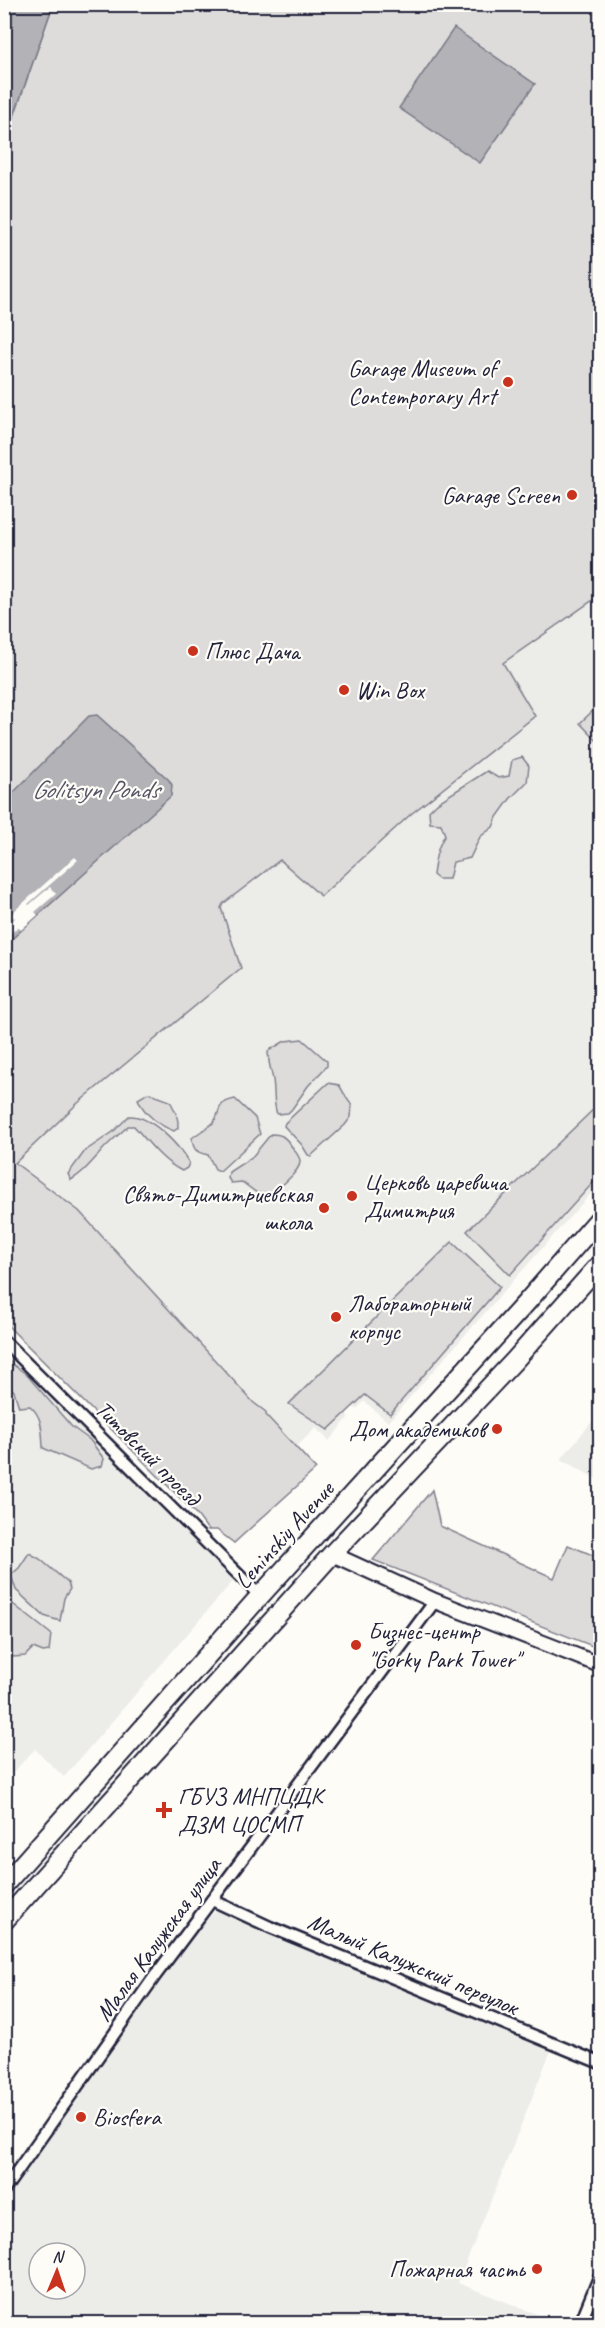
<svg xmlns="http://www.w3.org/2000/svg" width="605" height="2328" font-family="Caveat,sans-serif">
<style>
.built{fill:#ecece9;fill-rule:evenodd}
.green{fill:#dddcdb;stroke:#807f8b;stroke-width:1.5}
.water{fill:#b2b2b7;stroke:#787885;stroke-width:1.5}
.pier{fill:#fdfcf7}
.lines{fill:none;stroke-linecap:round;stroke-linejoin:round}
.minor-casing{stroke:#22223b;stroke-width:15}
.tertiary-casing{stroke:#22223b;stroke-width:18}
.primary-casing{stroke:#22223b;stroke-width:22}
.minor{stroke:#fdfcf7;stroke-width:10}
.tertiary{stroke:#fdfcf7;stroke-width:14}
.primary{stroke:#fdfcf7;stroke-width:18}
.poi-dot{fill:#c8321e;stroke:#fdfcf7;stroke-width:2}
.labels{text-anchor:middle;stroke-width:4.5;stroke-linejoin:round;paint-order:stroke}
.poi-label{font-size:24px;fill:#22223b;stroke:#fdfcf7;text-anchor:start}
.street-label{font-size:24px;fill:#22223b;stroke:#fdfcf7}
.water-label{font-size:26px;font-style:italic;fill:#545466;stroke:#fdfcf7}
</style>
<rect width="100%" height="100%" fill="#fdfcf7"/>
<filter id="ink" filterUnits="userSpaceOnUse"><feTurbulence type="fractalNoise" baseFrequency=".0167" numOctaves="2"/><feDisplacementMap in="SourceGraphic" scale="12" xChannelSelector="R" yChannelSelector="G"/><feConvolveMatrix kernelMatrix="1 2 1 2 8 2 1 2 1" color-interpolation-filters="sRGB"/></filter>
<g filter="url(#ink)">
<g class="built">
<polygon points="600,595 600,1183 388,1422 364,1401 357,1409 352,1407 347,1413 348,1418 329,1441 316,1428 296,1447 79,1211 15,1163 78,1103 221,907 280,860 321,896 411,814 535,716 503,663"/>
<polygon points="4,1353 178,1523 233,1581 64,1777 35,1749 5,1781"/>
<polygon points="600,1412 600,1481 561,1459"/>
<path d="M219 1908 268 1932 551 2050 458 2283 559 2323 5 2324V2199L201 1925ZM39 2253H75V2289H39Z"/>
</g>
<g class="green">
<polygon points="53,5 600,5 600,595 503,663 535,716 411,814 321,896 280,860 223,904 221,908 241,968 78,1103 15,1163 79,1211 254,1403 266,1412 266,1415 316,1469 234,1543 217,1530 208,1530 197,1515 5,1323 4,138 9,138 14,116"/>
<polygon points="600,704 600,741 599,743 580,723"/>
<path d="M522 757 529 766 527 782 510 799 497 817 493 827 480 837 470 858 453 862 449 879H438L433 875C435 860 437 847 445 835L441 824 430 823 429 811 437 803 487 771 498 778 509 776 512 760Z"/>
<path d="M302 1039 327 1061V1066L308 1086 292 1109 288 1113 277 1114C273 1103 275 1092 273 1080 271 1069 268 1062 268 1051L285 1041Z"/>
<path d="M328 1083 339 1085C344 1092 346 1099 352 1105L351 1117 345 1125 311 1156 308 1155 302 1145 284 1126 285 1123Z"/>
<path d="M148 1093 170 1101C175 1110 179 1118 178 1128L174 1131C160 1126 144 1114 138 1099Z"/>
<path d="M235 1099 255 1118 260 1134 220 1171 215 1169 208 1155C196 1152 193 1150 192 1138 198 1133 207 1128 213 1123 223 1111 213 1104 235 1099Z"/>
<polygon points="600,1103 600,1175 510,1275 467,1231"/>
<path d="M129 1116C151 1115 179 1145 189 1163L187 1168 182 1171C163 1162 148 1142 134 1126H128C119 1135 108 1143 100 1153 90 1164 84 1172 71 1180L68 1174 85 1151 113 1132Z"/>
<path d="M271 1134C281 1134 284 1136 290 1144 293 1149 300 1156 300 1161 301 1171 276 1191 268 1195L257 1193 242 1182 231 1183 228 1178 229 1172 252 1157Z"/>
<polygon points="452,1242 500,1287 390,1414 365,1395 328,1430 289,1404"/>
<path d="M5 1359 26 1374 72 1427 90 1440 104 1459 102 1466 91 1469 43 1448C42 1432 43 1417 30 1406L19 1407 14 1391 5 1383Z"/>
<polygon points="432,1490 440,1526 554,1578 568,1545 600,1558 600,1649 373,1560"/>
<polygon points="29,1553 40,1559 68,1583 70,1589 64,1598 60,1621 44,1616 16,1590 11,1575 19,1568"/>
<polygon points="4,1597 51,1634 49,1651 43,1652 33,1648 25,1656 13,1657 5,1646"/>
</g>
<g class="water">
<polygon points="4,5 53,5 14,116 9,139 4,138"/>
<polygon points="454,28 535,84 480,163 399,108"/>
<polygon points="97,715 169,780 172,785 171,796 5,945 5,801 89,716"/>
</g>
<polygon class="pier" points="75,857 78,860 28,904 29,905 50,887 56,894 35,912 38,915 21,930 18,927 5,939 5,927 15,918 14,917 5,925 5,919"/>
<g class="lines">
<defs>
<g id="minor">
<polyline points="4,1341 260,1596"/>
<polyline points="212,1900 270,1927 600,2063"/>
<polyline points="4,2190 155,1976 435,1601"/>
<polyline points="580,2324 600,2275"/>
</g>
<polyline id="tertiary" points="332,1554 435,1601 600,1665"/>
<g id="primary">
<polyline points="4,1885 260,1596 525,1304 600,1218"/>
<polyline points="4,1921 332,1554 514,1361 600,1264"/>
</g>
</defs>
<use href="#minor" class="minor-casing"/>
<use href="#tertiary" class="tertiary-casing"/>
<use href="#primary" class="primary-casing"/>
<use href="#minor" class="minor"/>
<use href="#tertiary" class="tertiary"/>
<use href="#primary" class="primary"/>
</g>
</g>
<g class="poi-dot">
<circle cx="508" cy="382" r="6"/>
<circle cx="572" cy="495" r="6"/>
<circle cx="193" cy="651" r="6"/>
<circle cx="344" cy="690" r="6"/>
<circle cx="352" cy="1196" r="6"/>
<circle cx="324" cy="1208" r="6"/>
<circle cx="336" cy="1317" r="6"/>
<circle cx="497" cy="1429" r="6"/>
<circle cx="356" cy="1645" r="6"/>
<path d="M161 1801h6v6h6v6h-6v6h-6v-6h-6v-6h6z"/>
<circle cx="81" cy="2117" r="6"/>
<circle cx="537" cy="2269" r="6"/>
</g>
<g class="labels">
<g class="poi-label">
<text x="496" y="376" text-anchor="end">Garage Museum of<tspan x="496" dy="28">Contemporary Art</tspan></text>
<text x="560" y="503" text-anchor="end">Garage Screen</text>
<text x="205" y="659">Плюс Дача</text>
<text x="356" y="698">Win Box</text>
<text x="364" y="1190">Церковь царевича<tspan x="364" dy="28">Димитрия</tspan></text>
<text x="312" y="1202" text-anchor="end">Свято-Димитриевская<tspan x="312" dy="28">школа</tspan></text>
<text x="348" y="1311">Лабораторный<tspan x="348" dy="28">корпус</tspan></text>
<text x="485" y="1437" text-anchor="end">Дом академиков</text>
<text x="368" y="1639">Бизнес-центр<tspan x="368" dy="28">"Gorky Park Tower"</tspan></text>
<text x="178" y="1804">ГБУЗ МНПЦДК<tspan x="178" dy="28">ДЗМ ЦОСМП</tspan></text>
<text x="93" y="2125">Biosfera</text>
<text x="525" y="2277" text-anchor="end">Пожарная часть</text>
</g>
<g class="street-label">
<text transform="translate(148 1453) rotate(45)" y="8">Титовский проезд</text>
<text transform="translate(284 1535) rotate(-48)" y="8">Leninskiy Avenue</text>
<text transform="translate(158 1939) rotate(-54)" y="8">Малая Калужская улица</text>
<text transform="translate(413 1964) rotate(23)" y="8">Малый Калужский переулок</text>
</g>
<g class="water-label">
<text x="95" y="798">Golitsyn Ponds</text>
</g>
</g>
<rect width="605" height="2328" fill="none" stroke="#fdfcf7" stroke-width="24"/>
<rect x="12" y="12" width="581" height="2304" fill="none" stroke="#22223b" stroke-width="2" filter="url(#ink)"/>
<g transform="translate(57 2271) rotate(2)"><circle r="28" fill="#fdfcf7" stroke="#a5a5ac" stroke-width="1.5"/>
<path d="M0-4.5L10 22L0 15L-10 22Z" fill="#c8321e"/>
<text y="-9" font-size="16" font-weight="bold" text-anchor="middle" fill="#22223b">N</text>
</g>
</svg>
